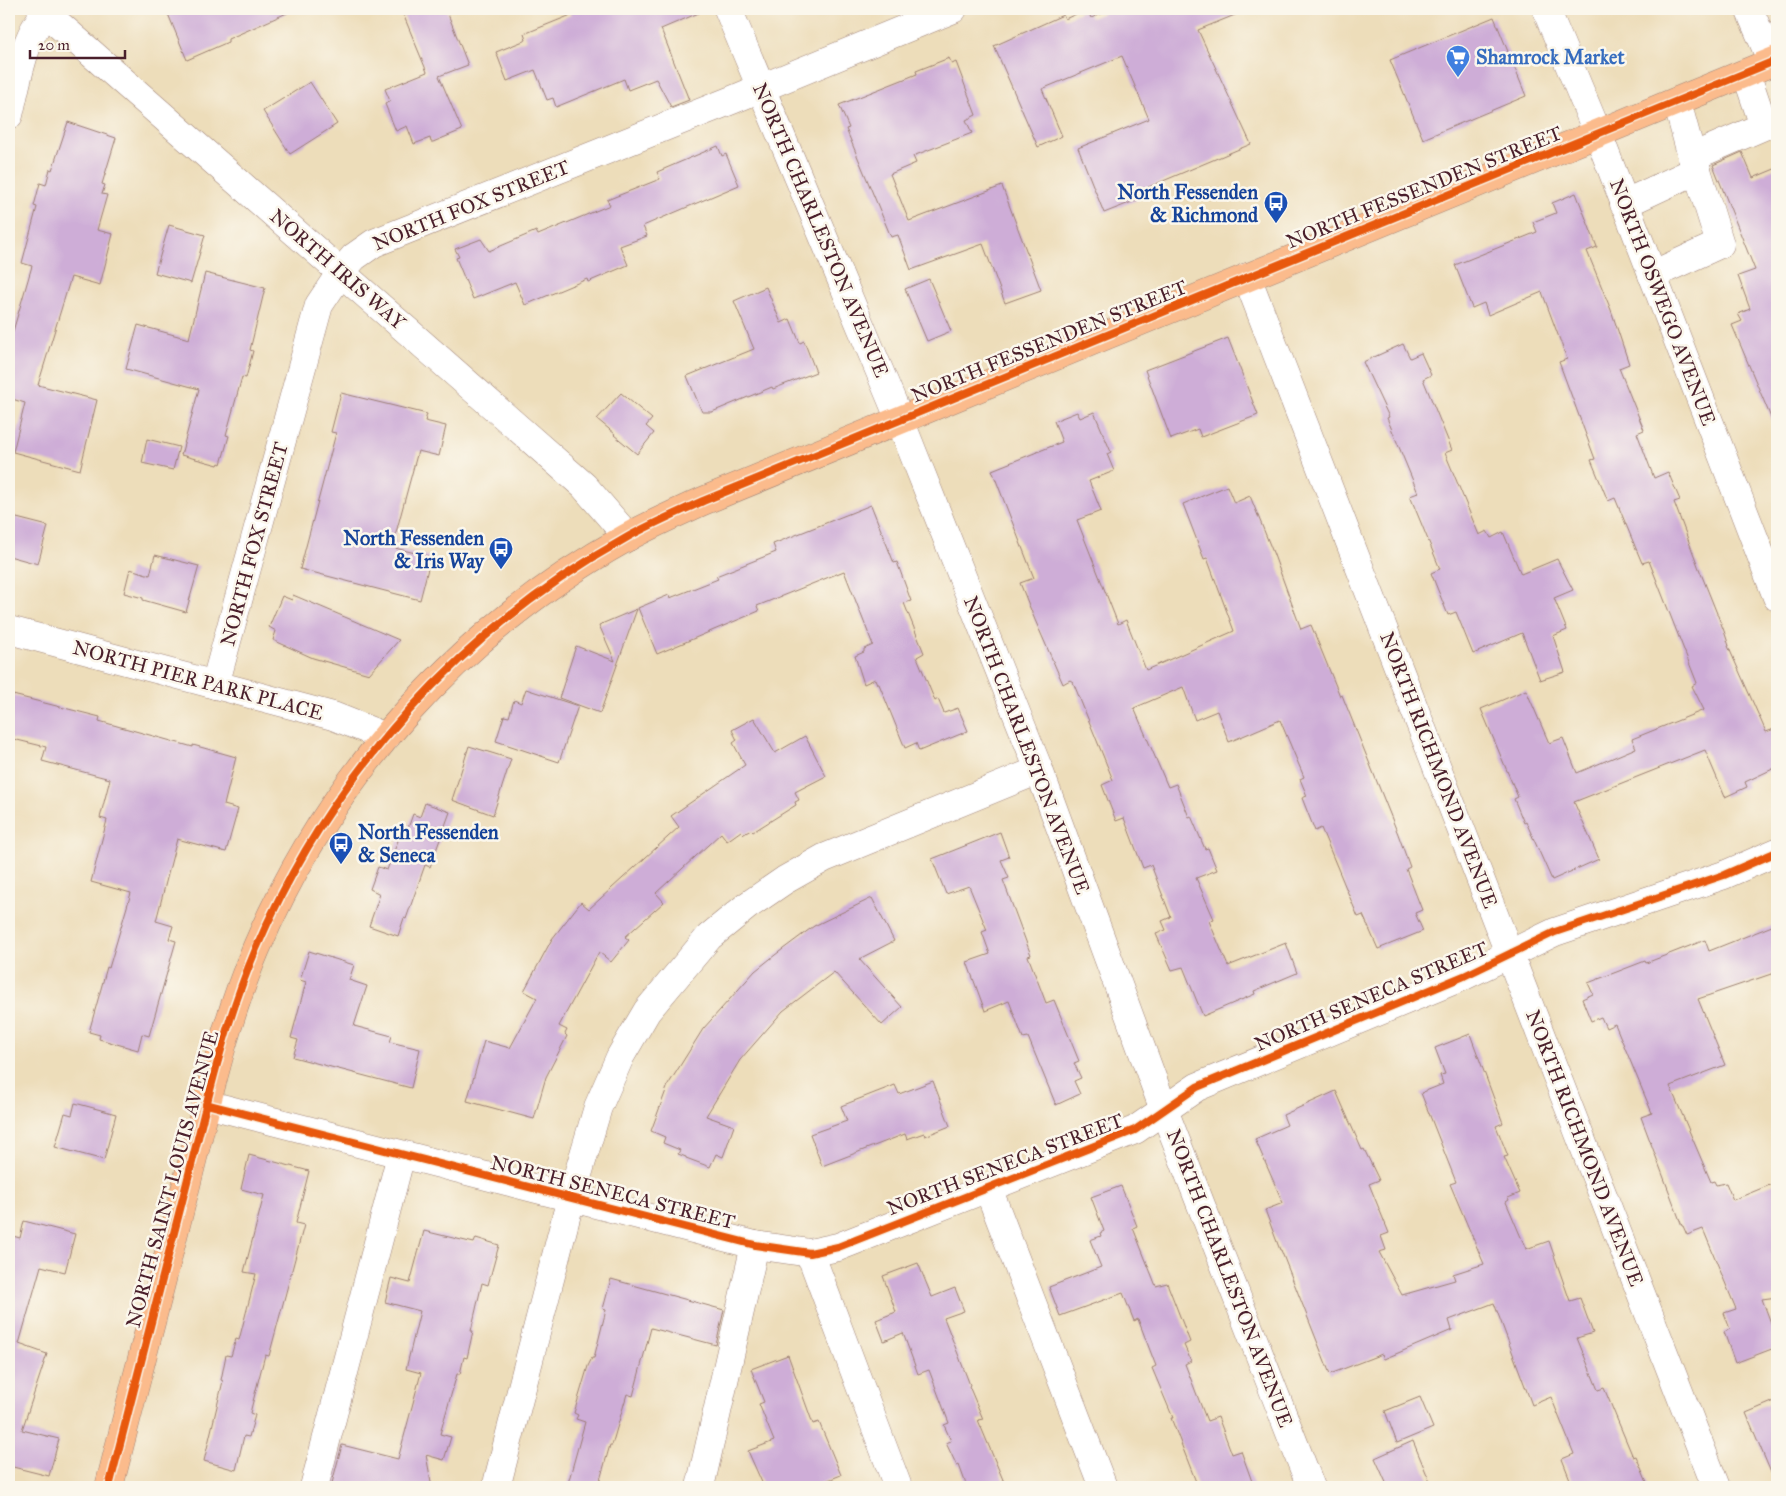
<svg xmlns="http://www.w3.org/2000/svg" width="1786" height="1496" font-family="'IM FELL Great Primer',serif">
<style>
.building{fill:#ceadd7}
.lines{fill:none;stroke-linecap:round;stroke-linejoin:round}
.minor-casing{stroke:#9c7e72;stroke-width:29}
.major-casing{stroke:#9c7e72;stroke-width:29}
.minor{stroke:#fff;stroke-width:28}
.major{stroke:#fbbb8c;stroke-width:28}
.cycleway-casing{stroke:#fbf7ec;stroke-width:11}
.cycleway{stroke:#e8590c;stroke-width:8}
.labels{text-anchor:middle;stroke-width:5;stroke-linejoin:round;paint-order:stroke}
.shop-label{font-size:20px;font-weight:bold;fill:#366cbe;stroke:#fbf7ec;text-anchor:start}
.street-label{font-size:20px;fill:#4a1f2b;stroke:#fbf7ec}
.transit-label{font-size:20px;font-weight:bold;fill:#164399;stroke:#fbf7ec;text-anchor:end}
</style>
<rect width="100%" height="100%" fill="#fbf7ec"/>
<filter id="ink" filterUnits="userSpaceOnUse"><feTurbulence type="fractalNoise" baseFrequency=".02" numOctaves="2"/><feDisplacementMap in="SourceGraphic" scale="10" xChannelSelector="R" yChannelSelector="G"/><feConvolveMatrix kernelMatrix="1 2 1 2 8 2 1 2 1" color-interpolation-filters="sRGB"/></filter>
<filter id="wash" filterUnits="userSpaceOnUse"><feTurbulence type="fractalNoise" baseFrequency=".0096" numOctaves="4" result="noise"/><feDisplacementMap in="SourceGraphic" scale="20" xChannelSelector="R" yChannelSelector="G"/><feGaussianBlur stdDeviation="1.12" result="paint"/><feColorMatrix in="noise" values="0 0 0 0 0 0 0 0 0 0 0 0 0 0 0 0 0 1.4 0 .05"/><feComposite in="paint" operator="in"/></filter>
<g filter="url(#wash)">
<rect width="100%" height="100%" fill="#edddba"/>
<g id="blocks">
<g class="building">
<polygon points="166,9 296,9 228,39 228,42 187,60"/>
<polygon points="401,9 446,9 468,65 439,76 462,130 433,142 431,142 430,138 414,144 407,126 396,131 385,104 390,101 385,89 427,72"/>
<polygon points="568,9 708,9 661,29 689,100 671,107 656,79 628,90 624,79 556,107 553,98 547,100 535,70 507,81 496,52 526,40 524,34 571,15"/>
<polygon points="1087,9 1091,18 1113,9 1247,9 1247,10 1198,30 1251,144 1144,189 1147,196 1104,213 1078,148 1149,119 1122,56 1042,89 1062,136 1038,147 994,46 1063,15 1065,19"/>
<polygon points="1494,17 1526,96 1423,139 1390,60"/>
<polygon points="949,58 952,64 956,62 976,115 966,120 972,133 913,156 916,163 890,174 909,221 1002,186 1041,290 1005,303 983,244 911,270 898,235 891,237 846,129 849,128 839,105 917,74 916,71"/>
<polygon points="310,82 337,124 290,154 263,111"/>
<polygon points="68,122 116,138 102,184 105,185 102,194 107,195 97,230 113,234 100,285 71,277 38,385 97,400 80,470 13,452 25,403 9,398 9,345 32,266 22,263 37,207 34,206 40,183 46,185 50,169 52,170"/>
<polygon points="718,146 722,156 726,154 739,185 643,226 647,236 620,246 628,265 588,282 587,279 525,305 515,282 473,299 456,258 459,257 455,249 481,239 489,251 536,231 538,235 610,205 607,200 660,179 657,172"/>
<polygon points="1742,152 1753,178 1777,168 1777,432 1732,325 1742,321 1738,314 1750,309 1738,276 1755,270 1713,165"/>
<polygon points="1576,193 1597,247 1587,251 1611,310 1629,364 1619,368 1644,430 1637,433 1654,478 1668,472 1680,500 1674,502 1698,566 1724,631 1729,646 1728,646 1766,732 1777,728 1777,767 1745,782 1747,787 1725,797 1705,750 1574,802 1599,859 1552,880 1526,822 1524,823 1514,799 1518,797 1481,709 1526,690 1549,743 1563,738 1577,773 1636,748 1632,739 1704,710 1692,686 1697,683 1649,561 1642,563 1615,498 1608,501 1591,460 1595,459 1559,362 1567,359 1542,292 1488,315 1484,303 1472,308 1455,265 1537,232 1533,222 1556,213 1552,203"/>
<polygon points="169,225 205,235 191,283 155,273"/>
<polygon points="205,273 265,288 250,350 253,351 246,378 242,377 226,435 229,436 221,464 219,463 218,465 181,455 199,389 126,369 138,325 189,339"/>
<polygon points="929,279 951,331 927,341 905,289"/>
<polygon points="766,287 781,323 790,319 800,343 804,341 816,372 773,389 772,387 712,412 702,412 687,376 754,349 734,301"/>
<polygon points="1228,338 1258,415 1201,437 1198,429 1171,439 1145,370"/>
<polygon points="1403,344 1410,358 1421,353 1431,375 1423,379 1452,450 1445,453 1479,535 1487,531 1491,538 1503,532 1521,574 1557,559 1573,590 1554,598 1567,630 1553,636 1565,672 1540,680 1522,633 1473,654 1456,612 1448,615 1431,573 1440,569 1410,496 1418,493 1387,418 1389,417 1363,362"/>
<polygon points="341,393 427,414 425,421 446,426 439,456 418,451 394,540 397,541 395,548 431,557 420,600 300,569 336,433 331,432"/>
<polygon points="621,393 652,419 646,426 654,433 637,454 614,435 615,434 597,419"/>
<polygon points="1077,412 1080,418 1094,412 1111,452 1107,454 1114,471 1089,481 1101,511 1077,520 1118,624 1126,620 1146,670 1234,631 1207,558 1204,559 1183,504 1227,486 1234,503 1250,496 1274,555 1301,629 1311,625 1340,696 1342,695 1398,834 1410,867 1406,869 1422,910 1415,913 1423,931 1378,949 1363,915 1358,917 1321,828 1315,831 1302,798 1307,796 1300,779 1304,777 1280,720 1229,742 1217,711 1195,720 1183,687 1134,708 1168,787 1176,784 1189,817 1191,816 1205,849 1208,848 1217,870 1196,878 1214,919 1209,921 1228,966 1286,943 1297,973 1254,991 1255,994 1203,1016 1183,967 1172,970 1156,934 1166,930 1162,921 1171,917 1151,865 1143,868 1124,818 1116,821 1102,785 1113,780 1073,682 1070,680 1063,684 1035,620 1020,583 1034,578 992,470 1062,442 1054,421"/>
<polygon points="147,439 179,447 173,470 142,463"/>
<polygon points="871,505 894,563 897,562 911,601 904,603 924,653 917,657 935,701 938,699 944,713 958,708 968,731 919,751 916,743 905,748 879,684 877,684 875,679 864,684 855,656 864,652 864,649 873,645 844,571 757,606 759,611 657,654 638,608 669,595 670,598 718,579 716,576 776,552 773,544"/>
<polygon points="9,516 48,526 38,564 9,556"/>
<polygon points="155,555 199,566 186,612 143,600 143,598 124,593 130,569 150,575"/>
<polygon points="293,595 399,640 369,674 313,658 273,640 276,631 269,627 282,596 292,600"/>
<polygon points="637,609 600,713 559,698 576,646 615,661 599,625"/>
<polygon points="526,689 578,706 559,762 496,741 504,716 509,717 514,700 521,703"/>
<polygon points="9,694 100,717 99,721 193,747 193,745 236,757 224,805 238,809 226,852 177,839 156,921 173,926 169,939 176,941 149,1036 142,1034 138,1050 99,1039 100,1035 89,1032 107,967 109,968 131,893 91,882 107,820 100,818 110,779 42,761 46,747 9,738"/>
<polygon points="754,718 775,753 805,736 826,776 795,792 799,800 795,802 796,805 753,832 751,830 744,834 741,831 727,841 721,833 656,893 664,902 625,937 629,940 611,962 599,952 559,1026 567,1030 565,1034 567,1036 546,1077 534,1119 467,1101 484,1041 510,1048 537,998 524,991 552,939 581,902 589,909 679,827 671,816 745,765 733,743 737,740 732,730"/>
<polygon points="469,746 511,759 493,815 452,800"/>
<polygon points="425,803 450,812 430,867 425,865 406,919 404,918 398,936 369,926 380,894 370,889 378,867 387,870 402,830 407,831 413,814 420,817"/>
<polygon points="1000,832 1009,857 1001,860 1009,878 1003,880 1031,955 1028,956 1046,1003 1054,1000 1079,1061 1074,1063 1081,1078 1074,1081 1080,1094 1056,1105 1028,1037 1023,1038 1009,1001 985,1011 967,962 990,954 982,932 987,930 969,886 946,894 932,859"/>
<polygon points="872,898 894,941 859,959 902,1007 882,1025 834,972 783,1011 740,1060 706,1116 734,1126 723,1157 716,1154 710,1167 686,1158 686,1157 678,1154 680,1150 663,1143 665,1137 651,1131 668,1085 703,1029 755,971 775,955 814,926"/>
<polygon points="1777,924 1777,972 1698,999 1725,1065 1670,1086 1711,1182 1714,1181 1716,1185 1726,1183 1733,1200 1777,1182 1777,1297 1762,1299 1777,1339 1777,1347 1735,1363 1724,1332 1730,1329 1724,1313 1736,1309 1703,1229 1687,1235 1683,1226 1682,1226 1641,1117 1652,1113 1615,1024 1606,1028 1601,1017 1591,1021 1582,999 1593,994 1588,983 1645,961 1646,963 1705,940 1709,951"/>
<polygon points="309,951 354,965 349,980 367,986 354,1026 392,1036 390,1042 420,1049 411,1088 293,1057 298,1040 291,1038 306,982 300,980"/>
<polygon points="1470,1034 1503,1123 1496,1126 1508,1156 1504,1157 1520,1193 1508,1198 1509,1200 1506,1202 1526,1249 1549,1241 1570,1301 1580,1298 1593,1333 1577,1338 1598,1390 1604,1388 1633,1457 1636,1456 1649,1487 1573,1487 1562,1459 1574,1454 1551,1397 1532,1405 1494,1303 1449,1320 1452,1330 1384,1359 1382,1354 1330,1374 1281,1250 1280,1250 1265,1210 1283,1203 1255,1139 1287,1125 1283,1115 1336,1091 1362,1150 1364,1149 1379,1180 1369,1184 1389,1233 1381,1236 1386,1250 1379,1252 1402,1295 1455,1280 1453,1274 1484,1264 1450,1184 1456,1182 1421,1093 1443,1084 1440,1075 1445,1074 1435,1048"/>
<polygon points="933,1081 950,1126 925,1136 924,1133 907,1139 905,1134 822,1166 810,1134 847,1121 841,1106 895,1085 899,1094"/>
<polygon points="75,1103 116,1114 104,1160 55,1147 65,1113 72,1115"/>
<polygon points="249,1155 309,1171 296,1223 304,1225 269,1356 265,1355 250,1413 255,1415 249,1437 244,1436 236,1470 204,1461 223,1381 221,1380 226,1355 231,1356 236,1339 239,1340 256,1274 244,1272 264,1195 241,1189"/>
<polygon points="1121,1186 1137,1226 1133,1228 1156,1286 1167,1283 1190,1342 1184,1345 1191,1361 1185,1364 1207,1421 1218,1417 1232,1454 1241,1451 1254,1487 1198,1487 1171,1418 1173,1418 1152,1368 1156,1366 1138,1319 1134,1321 1123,1293 1060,1316 1049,1287 1101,1267 1090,1240 1101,1236 1100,1233 1104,1231 1091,1197"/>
<polygon points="24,1221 75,1234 65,1272 41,1266 19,1344 47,1354 22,1430 59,1439 49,1476 9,1466 9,1235 20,1238"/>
<polygon points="424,1231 474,1243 476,1238 499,1245 488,1285 482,1283 471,1331 473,1331 467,1358 464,1357 460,1374 457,1374 440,1434 451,1437 444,1460 426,1455 432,1487 331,1487 342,1445 398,1459 421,1373 406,1369 420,1311 385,1302 391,1278 410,1283"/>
<polygon points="918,1263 932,1297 955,1288 964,1311 944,1318 970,1385 969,1386 983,1419 978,1420 1006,1487 967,1487 959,1465 957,1466 946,1443 951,1441 944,1425 949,1423 929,1370 918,1374 903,1333 884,1341 876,1320 896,1312 883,1276"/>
<polygon points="611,1279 724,1310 716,1345 651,1328 633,1396 627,1394 612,1445 610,1445 598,1487 567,1487 585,1422 576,1419 578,1415 574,1413 588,1366 592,1358 594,1358 606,1310 603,1309"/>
<polygon points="788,1355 813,1424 819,1422 841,1475 811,1487 764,1487 748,1451 774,1441 759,1404 764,1402 751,1369"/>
<polygon points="1420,1397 1433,1428 1397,1443 1385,1411"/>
<polygon points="1777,1400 1777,1487 1746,1413"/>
<polygon points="1413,1441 1432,1487 1388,1487 1375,1458"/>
</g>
</g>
</g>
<g filter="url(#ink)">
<use href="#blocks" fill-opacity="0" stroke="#9c7e72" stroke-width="1"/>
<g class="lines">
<defs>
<g id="minor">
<polyline points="41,9 584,486 628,537"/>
<polyline points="728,9 900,420 1039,770 1164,1110 1311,1487"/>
<polyline points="1546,9 1598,134 1777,597"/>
<polyline points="1749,9 1772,62"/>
<polyline points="1677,102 1692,157 1697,170"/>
<path d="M9 115C17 83 24 31 50 9"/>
<polyline points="1692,157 1764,126 1746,73"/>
<polyline points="1624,204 1697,170 1720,244 1652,275"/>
<polyline points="1247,277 1716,1487"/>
<polyline points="9,630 333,716 386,737"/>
<polyline points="215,685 319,305 341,272 354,257 374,243 732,100 953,9"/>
<polyline points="206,1104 755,1245 810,1253 838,1247 1135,1130 1197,1087 1464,976 1555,932 1724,875 1777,852"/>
<polyline points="988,1188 1103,1487"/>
<polyline points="810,1253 898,1487"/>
<polyline points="314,1487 401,1155"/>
<polyline points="498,1487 498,1480 571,1198 598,1107 620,1057 647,1011 709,937 747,906 785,880 824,858 1039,770"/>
<polyline points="700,1487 755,1245"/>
</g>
<path id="major" d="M109 1487C135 1385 161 1283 187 1182 207 1103 224 1024 256 949 330 775 461 630 626 538 651 524 677 513 703 501L1777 60"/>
</defs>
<use href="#minor" class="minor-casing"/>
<use href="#major" class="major-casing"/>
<use href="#minor" class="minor"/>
<use href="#major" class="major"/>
<defs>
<g id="cycleway">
<polyline points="206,1104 755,1245 810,1253 838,1247 1135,1130 1197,1087 1464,976 1555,932 1724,875 1777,852"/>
<path d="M109 1487C135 1385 161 1283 187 1182 207 1103 224 1024 256 949 330 775 461 630 626 538 651 524 677 513 703 501L1777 60"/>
</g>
</defs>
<use href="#cycleway" class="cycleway-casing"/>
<use href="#cycleway" class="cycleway"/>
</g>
</g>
<defs>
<symbol id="supermarket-pin" viewBox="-11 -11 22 30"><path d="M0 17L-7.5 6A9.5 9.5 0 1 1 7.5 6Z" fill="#3f7fe0" stroke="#fbf7ec"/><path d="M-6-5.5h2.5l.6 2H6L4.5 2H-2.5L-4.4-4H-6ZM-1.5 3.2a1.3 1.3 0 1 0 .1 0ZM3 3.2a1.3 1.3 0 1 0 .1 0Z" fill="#fff"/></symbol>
<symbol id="bus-pin" viewBox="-11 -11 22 30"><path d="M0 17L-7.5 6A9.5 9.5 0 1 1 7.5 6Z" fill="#1a4fb4" stroke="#fbf7ec"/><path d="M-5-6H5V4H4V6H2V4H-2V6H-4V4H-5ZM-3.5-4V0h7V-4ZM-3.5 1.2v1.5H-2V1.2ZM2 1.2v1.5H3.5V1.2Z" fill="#fff"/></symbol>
</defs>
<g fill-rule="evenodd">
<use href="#supermarket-pin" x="1444" y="43" width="28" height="38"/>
<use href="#bus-pin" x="1262" y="189" width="28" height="38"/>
<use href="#bus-pin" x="487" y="535" width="28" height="38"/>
<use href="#bus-pin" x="327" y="830" width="28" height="38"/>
</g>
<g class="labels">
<g class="shop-label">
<text x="1476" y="64">Shamrock Market</text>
</g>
<g class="street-label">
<text transform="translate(1424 187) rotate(-22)" y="7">NORTH FESSENDEN STREET</text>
<text transform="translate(471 205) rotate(-22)" y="7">NORTH FOX STREET</text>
<text transform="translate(821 230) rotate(67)" y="7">NORTH CHARLESTON AVENUE</text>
<text transform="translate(338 269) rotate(41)" y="7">NORTH IRIS WAY</text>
<text transform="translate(1663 302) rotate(69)" y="7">NORTH OSWEGO AVENUE</text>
<text transform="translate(1049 341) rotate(-22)" y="7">NORTH FESSENDEN STREET</text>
<text transform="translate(254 544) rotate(-75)" y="7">NORTH FOX STREET</text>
<text transform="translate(198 680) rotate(15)" y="7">NORTH PIER PARK PLACE</text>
<text transform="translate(1027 745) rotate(69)" y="7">NORTH CHARLESTON AVENUE</text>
<text transform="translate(1439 770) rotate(69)" y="7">NORTH RICHMOND AVENUE</text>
<text transform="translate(1371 996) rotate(-23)" y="7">NORTH SENECA STREET</text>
<text transform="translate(1585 1148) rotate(69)" y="7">NORTH RICHMOND AVENUE</text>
<text transform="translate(1005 1164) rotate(-21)" y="7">NORTH SENECA STREET</text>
<text transform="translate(172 1179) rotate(-75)" y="7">NORTH SAINT LOUIS AVENUE</text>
<text transform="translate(613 1192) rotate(14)" y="7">NORTH SENECA STREET</text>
<text transform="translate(1230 1278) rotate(69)" y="7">NORTH CHARLESTON AVENUE</text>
</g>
<g class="transit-label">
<text x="1258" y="199">North Fessenden<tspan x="1258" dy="23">&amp; Richmond</tspan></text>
<text x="484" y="545">North Fessenden<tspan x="484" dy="23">&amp; Iris Way</tspan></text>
<text x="358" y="839" text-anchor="start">North Fessenden<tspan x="358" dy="23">&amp; Seneca</tspan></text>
</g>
</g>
<rect width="1786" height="1496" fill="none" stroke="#fbf7ec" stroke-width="30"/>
<path d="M30 50v8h95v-8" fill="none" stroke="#4a1f2b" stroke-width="2.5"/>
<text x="38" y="50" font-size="15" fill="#4a1f2b" stroke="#fbf7ec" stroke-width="4" paint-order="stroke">20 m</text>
</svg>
